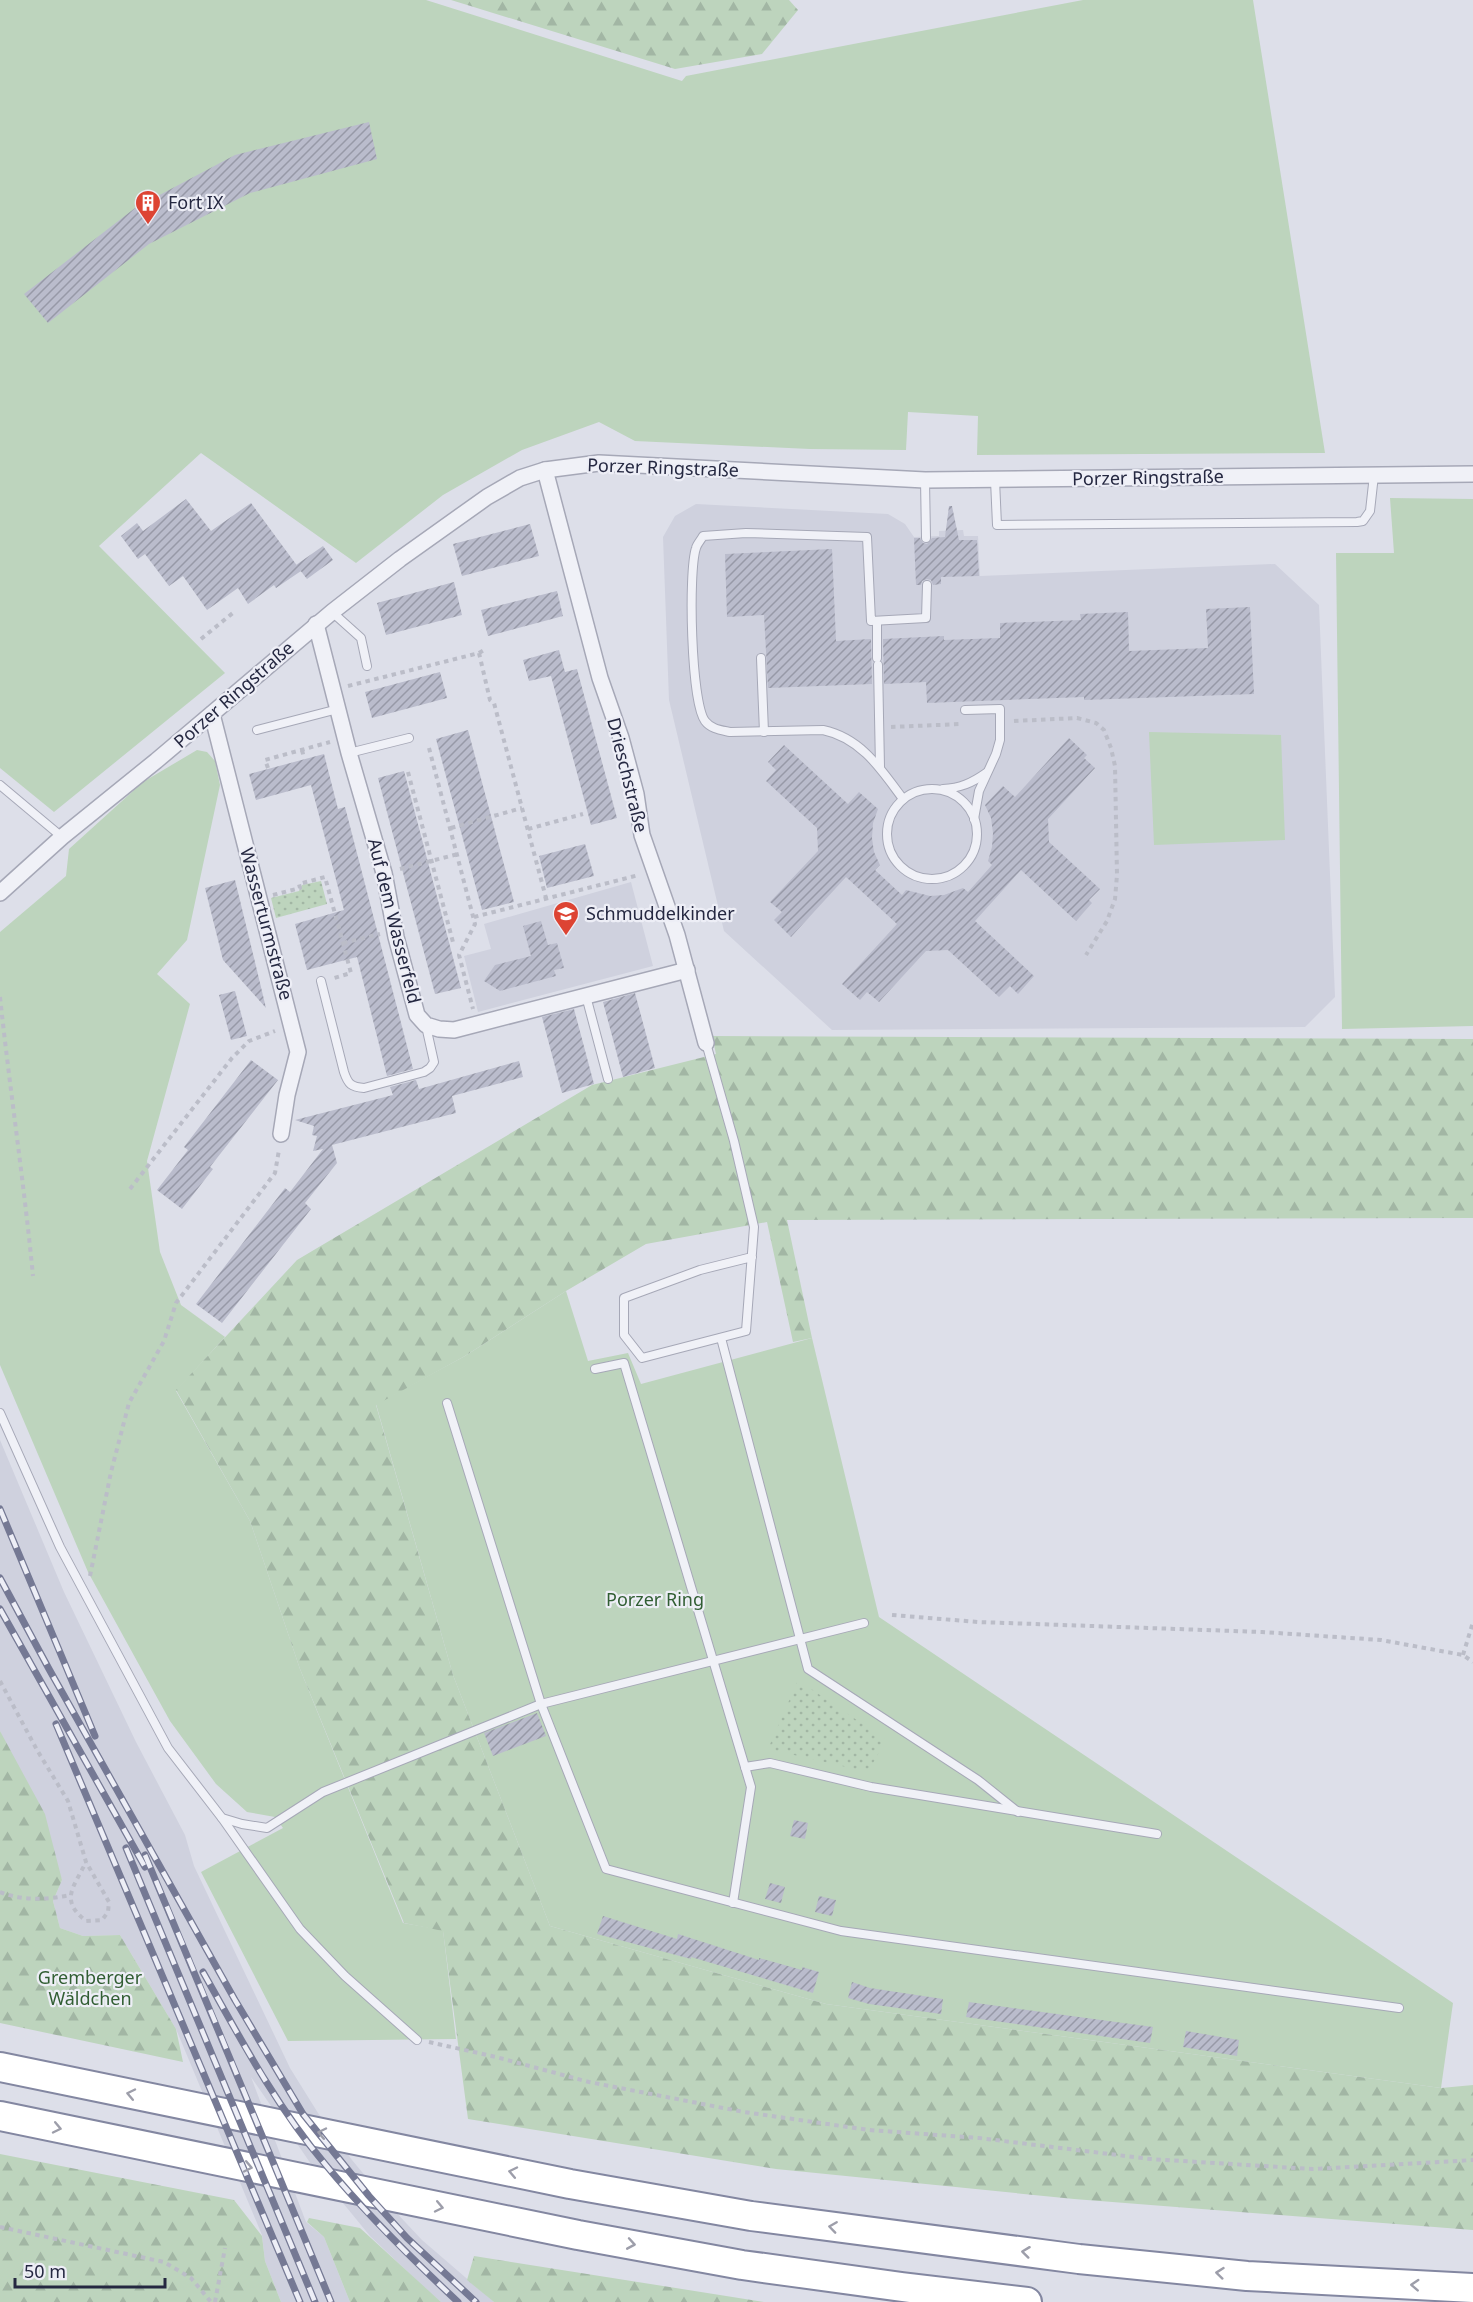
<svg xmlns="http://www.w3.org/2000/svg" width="1473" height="2302" font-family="'Noto Sans',sans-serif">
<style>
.built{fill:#cfd1de}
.green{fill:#bdd4bd}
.forest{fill:url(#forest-firs)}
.park{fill:url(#park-dots)}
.building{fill:url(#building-hatch)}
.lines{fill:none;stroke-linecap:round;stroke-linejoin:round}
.service-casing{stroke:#a6a8b7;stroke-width:10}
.minor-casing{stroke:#a6a8b7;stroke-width:18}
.motorway-casing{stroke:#8387a1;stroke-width:32}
.path{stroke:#bbbdc8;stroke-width:4;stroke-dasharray:4.5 4.5;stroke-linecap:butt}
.service{stroke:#f0f1f7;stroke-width:8}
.minor{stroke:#f0f1f7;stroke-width:15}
.motorway{stroke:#fff;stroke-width:28}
.rail-casing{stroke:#757994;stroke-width:7}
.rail{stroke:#edeef6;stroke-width:4.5;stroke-dasharray:14;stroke-linecap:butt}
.oneway{stroke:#9d9eaa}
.labels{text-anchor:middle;stroke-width:4.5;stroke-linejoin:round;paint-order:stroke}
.poi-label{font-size:18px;fill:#252841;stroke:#edeef6;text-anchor:start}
.street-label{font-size:18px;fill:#252841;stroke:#edeef6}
.park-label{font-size:18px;fill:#315e33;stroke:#edeef6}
</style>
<defs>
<pattern id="forest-firs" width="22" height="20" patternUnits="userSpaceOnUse" patternTransform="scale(1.5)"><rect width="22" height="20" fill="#bdd4bd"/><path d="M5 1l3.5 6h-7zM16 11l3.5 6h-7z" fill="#a2b6a4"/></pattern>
<pattern id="park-dots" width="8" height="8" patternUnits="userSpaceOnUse" patternTransform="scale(1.5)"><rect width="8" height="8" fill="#bdd4bd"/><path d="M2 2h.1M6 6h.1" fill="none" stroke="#a2b6a4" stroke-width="1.8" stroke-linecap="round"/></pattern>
<pattern id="building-hatch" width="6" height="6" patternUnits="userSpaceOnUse" patternTransform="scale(1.5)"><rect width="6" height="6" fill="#babccc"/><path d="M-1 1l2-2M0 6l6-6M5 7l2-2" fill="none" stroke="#9799a7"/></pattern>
</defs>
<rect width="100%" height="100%" fill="#dddfe9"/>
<g class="built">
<polygon points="696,504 888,514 905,524 914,537 939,536 939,531 963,530 964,536 978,536 980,576 1275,564 1319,605 1335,997 1305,1027 832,1030 724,931 669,700 663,537 675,516"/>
<polygon points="631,882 653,966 478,1012 464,956 491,949 484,924"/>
<polygon points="0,1440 64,1592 136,1742 185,1835 194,1866 290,2068 318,2113 352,2160 391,2207 422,2240 494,2302 441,2302 428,2291 370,2236 311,2164 251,2077 306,2222 324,2237 350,2302 281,2302 265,2261 262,2235 176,2029 120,1935 83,1936 60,1928 53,1901 62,1880 0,1731"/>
</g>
<g class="green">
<polygon points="0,0 426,0 682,81 686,76 1083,0 1253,0 1325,453 977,455 978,416 908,412 906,450 810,449 635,441 599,422 522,450 443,495 356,563 201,453 99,546 225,673 54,812 0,768"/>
<polygon points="1390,498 1473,499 1473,1026 1342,1029 1336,553 1394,553"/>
<polygon points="1149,732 1281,735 1285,840 1154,845"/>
<polygon points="197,750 207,752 215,761 220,785 187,940 157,974 190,1004 147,1161 160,1252 181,1305 225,1337 176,1391 250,1521 300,1669 403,1923 443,1930 456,2039 288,2041 201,1872 283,1828 275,1817 247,1812 216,1784 170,1721 88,1572 0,1365 0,932 66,876 69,849 143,782"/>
<polygon points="566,1291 588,1361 628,1353 641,1384 812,1338 879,1617 1453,2003 1441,2088 826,2004 550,1926 453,1675 376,1404 465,1356"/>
</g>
<g class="forest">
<polygon points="451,0 789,0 798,10 762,54 675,69"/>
<polygon points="712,1036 1473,1039 1473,1218 787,1220 812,1338 793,1342 767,1222 646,1244 566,1291 465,1356 376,1405 453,1675 550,1926 826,2004 1441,2088 1473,2085 1473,2230 1074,2199 776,2169 468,2119 443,1931 404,1923 300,1669 250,1521 176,1390 297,1260 592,1085 716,1054"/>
<polygon points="0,1731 45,1814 62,1880 53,1901 60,1928 83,1936 120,1935 176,2029 183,2062 0,2023"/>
<polygon points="0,2154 234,2200 262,2236 265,2261 281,2302 0,2302"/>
<polygon points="309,2218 360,2228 441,2302 350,2302 324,2237 307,2222"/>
<polygon points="474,2256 764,2302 494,2302 467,2280"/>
</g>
<g class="park">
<polygon points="321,881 327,904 276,918 271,898 299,891 302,885"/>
<polygon points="798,1680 886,1740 868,1772 768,1749"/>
</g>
<g class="building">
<polygon points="369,122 377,159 250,193 149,244 48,323 24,294 135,208 235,155"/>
<polygon points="186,499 211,531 251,503 301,571 276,588 274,585 248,604 238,588 207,610 183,576 169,586 145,554 138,559 121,536 137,523 143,531"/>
<polygon points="949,506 952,506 959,540 977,540 979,576 941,577 941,584 933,585 931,580 927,579 922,581 921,585 916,585 914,538 920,538 923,543 927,544 932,538 945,537"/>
<polygon points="530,524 539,556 462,576 453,544"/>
<polygon points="323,546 333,560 307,579 296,565"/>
<polygon points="832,549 836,641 871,639 872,684 768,688 764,615 727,617 725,554"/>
<polygon points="454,582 462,615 386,635 377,603"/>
<polygon points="557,591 563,616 488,636 481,610"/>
<polygon points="1250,607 1254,694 1084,700 1084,697 927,703 926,682 884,684 883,639 944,636 944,640 1000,638 1000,623 1081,620 1080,614 1128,612 1129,651 1208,648 1206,609"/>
<polygon points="559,650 565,672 577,669 617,818 591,825 551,676 529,681 523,660"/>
<polygon points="440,672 447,698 372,718 365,692"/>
<polygon points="468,730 514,902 482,910 436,739"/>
<polygon points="1069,738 1087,755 1084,758 1095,768 1048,819 1049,842 1100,889 1089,900 1092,903 1076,921 1021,870 975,921 1034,976 1018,994 1010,986 999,997 948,950 926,951 879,1002 867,992 860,1000 842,984 897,924 846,877 791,937 774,920 782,912 770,902 818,851 817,828 766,781 776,770 768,762 784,745 848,804 859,792 878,809 873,823 872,838 874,852 880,865 875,870 902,895 906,890 930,896 944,895 963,888 968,892 992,865 988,861 992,847 993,833 991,818 985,805 1003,786 1015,797"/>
<polygon points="324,754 338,809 345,807 413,1069 387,1076 357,957 307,970 295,924 344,910 311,785 256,800 249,774"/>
<polygon points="404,771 461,988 435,994 378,778"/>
<polygon points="585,844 594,876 547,888 539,856"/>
<polygon points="235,880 254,958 266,1008 223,960 205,888"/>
<polygon points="541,921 548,945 557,943 564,968 554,970 556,976 500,991 484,981 495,965 531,956 523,926"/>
<polygon points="235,991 247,1036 231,1040 219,995"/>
<polygon points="635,993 655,1068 623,1077 603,1002"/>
<polygon points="574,1009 594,1084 562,1093 542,1017"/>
<polygon points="251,1060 278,1080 210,1167 213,1169 182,1209 157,1190 188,1150 184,1147"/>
<polygon points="519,1061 523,1077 452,1096 456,1113 332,1145 337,1163 305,1203 311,1209 222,1323 196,1304 285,1188 290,1192 323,1149 313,1151 317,1136 312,1135 314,1126 295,1120 393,1095 390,1087 416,1080 419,1089"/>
<polygon points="537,1713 546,1736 493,1756 484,1733"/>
<polygon points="794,1820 808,1823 805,1839 790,1836"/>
<polygon points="770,1883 785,1887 781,1903 765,1899"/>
<polygon points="819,1896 836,1900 832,1916 815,1912"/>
<polygon points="603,1916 677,1939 678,1934 759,1960 759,1958 802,1970 802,1967 819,1972 813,1993 691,1957 691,1959 597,1934"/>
<polygon points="852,1982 870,1988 943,1999 941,2014 869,2004 848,1998"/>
<polygon points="969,2002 1153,2027 1150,2043 966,2017"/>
<polygon points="1186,2031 1239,2040 1237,2056 1183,2047"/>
</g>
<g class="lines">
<defs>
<g id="service">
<polyline points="925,480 926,538"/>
<polyline points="995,480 997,525 1357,522 1363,521 1370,511 1374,475"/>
<polyline points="332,612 361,638 367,666"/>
<polyline points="877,621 877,658"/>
<polyline points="761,658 764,732"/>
<polyline points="878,665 880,767"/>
<polyline points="965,710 1000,709 1000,740 996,754 979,791 974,819"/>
<polyline points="257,730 338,709"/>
<polyline points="349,753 409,738"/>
<polyline points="0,785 62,837"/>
<path d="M943 789C960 788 972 783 986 773"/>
<circle cx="932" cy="834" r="45"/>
<path d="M903 799C881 769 861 738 823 730L730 732C721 730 711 729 705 721 691 702 688 572 696 548 697 544 701 540 703 536L746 533 867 537 871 621 926 618 927 585"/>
<path d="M321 981 344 1072C348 1084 351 1087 364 1088L424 1072 430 1068 434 1062 426 1026"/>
<polyline points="586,996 608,1079"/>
<polyline points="706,1043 734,1141 754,1227 746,1331 642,1358 624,1335 624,1298 700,1270 752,1257"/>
<polyline points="721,1338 808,1669 978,1780 1018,1812"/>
<polyline points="595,1369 624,1363 751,1787 733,1903"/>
<polyline points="447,1403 541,1704 606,1869 841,1931 1399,2008"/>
<polyline points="0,1413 60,1547 168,1748 222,1818 242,1824 267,1828 323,1792 541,1704 864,1623"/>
<polyline points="745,1767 770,1763 871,1787 1157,1834"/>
<polyline points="222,1818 300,1929 345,1976 417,2040"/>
</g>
<g id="minor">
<polyline points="545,470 600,678 621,738 636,794 642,835 677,935 706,1043"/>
<polyline points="316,624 349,753 384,873 396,937 417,1015 426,1025 439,1029 454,1030 687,970"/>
<polyline points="212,714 298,1052 287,1095 281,1134"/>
<polyline points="0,893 62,837 156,761 332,612 400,559 487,497 520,478 545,470 599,463 925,480 1473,474"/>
</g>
<g id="motorway">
<polyline points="0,2067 570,2184 751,2216 1079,2259 1247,2276 1473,2288"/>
<polyline points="0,2116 578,2235 742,2265 902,2287 1027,2302"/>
</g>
</defs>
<use href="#service" class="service-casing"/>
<use href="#minor" class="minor-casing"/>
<use href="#motorway" class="motorway-casing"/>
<g class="path">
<polyline points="201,639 234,612"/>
<polyline points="479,653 484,650"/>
<polyline points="348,686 479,653 490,700 494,703 546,898"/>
<polyline points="1014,721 1077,718 1096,723 1104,730 1111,748 1115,766 1117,875 1115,899 1107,921 1086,955"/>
<polyline points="891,727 961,724"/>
<polyline points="429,748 475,924 459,955 473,1009"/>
<polyline points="302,750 304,758"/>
<polyline points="268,768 265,760 330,742"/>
<polyline points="408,772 454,946"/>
<polyline points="451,828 522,808"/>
<polyline points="528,829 583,814"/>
<polyline points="400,869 458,854"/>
<polyline points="273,895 300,888 299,884 325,877 351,973 334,978"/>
<polyline points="474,917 639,875"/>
<polyline points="343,943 380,934"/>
<path d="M0 997C10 1090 24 1183 33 1276"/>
<polyline points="130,1189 232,1058 249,1041 275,1031"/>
<polyline points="90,1576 111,1472 129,1403 164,1341 176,1303 275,1173 279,1150"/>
<polyline points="892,1615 978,1622 1262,1632 1381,1640 1463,1655 1473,1662"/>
<polyline points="1463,1655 1473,1622"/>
<path d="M0 1681 37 1750 68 1801 86 1862 109 1902 108 1912 102 1920 86 1921C59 1900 74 1887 86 1862"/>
<path d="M0 1892C23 1901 46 1900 70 1895"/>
<polyline points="429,2042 496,2057 589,2082 744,2112 869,2130 979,2138 1150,2159 1312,2169 1473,2160"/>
<polyline points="0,2227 164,2262 191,2278 211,2302"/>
<polyline points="215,2302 225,2248"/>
</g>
<use href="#service" class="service"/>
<use href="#minor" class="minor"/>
<use href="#motorway" class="motorway"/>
<defs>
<g id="rail">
<polyline points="0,1509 95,1736"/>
<polyline points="0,1578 49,1669 235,2000 303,2114 369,2196 407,2238 476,2302"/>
<polyline points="0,1609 145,1867"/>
<polyline points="56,1724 300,2302"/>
<polyline points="126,1848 315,2302"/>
<path d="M145 1855C208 2003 269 2153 331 2302"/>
<path d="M203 1972C240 2038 276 2106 325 2164 366 2214 411 2258 458 2302"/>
</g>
</defs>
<use href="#rail" class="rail-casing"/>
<use href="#rail" class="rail"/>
</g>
<defs><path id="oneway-chevron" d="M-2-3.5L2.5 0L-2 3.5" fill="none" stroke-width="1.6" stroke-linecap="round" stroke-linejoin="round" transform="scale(1.5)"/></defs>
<g class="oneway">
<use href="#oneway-chevron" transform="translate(131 2094) rotate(-168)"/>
<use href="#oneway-chevron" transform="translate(57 2128) rotate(12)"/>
<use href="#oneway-chevron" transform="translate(322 2133) rotate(-168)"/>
<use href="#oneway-chevron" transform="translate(248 2167) rotate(12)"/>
<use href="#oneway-chevron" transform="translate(513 2172) rotate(-168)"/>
<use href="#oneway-chevron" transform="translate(439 2207) rotate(12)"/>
<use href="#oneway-chevron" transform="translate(833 2227) rotate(-172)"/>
<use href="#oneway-chevron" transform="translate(631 2244) rotate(10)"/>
<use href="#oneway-chevron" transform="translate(1026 2252) rotate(-173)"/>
<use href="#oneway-chevron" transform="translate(1220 2273) rotate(-174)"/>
<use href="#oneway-chevron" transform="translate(1415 2285) rotate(-177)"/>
</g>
<defs>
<symbol id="building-pin" viewBox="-11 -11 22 30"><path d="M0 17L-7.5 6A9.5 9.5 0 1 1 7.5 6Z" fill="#d43" stroke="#edeef6"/><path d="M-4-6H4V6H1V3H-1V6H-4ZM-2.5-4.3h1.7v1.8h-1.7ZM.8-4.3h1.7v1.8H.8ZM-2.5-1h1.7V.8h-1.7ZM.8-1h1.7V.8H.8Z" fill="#fff"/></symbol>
<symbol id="school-pin" viewBox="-11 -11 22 30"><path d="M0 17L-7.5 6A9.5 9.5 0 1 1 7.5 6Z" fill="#d43" stroke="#edeef6"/><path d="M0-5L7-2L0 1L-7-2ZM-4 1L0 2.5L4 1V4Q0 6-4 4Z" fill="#fff"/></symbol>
</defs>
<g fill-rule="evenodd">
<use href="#building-pin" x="133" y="188" width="30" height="40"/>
<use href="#school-pin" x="551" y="899" width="30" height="40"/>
</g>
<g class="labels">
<g class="poi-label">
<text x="168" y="209">Fort IX</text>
<text x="586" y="920">Schmuddelkinder</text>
</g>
<g class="street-label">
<text transform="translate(663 468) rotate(2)" y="6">Porzer Ringstraße</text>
<text transform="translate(1148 478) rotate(-1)" y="6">Porzer Ringstraße</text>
<text transform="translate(234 695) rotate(-41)" y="6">Porzer Ringstraße</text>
<text transform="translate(627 775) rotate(76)" y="6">Drieschstraße</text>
<text transform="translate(394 921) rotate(76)" y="6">Auf dem Wasserfeld</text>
<text transform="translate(266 924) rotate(75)" y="6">Wasserturmstraße</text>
</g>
<g class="park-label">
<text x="655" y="1606">Porzer Ring</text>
<text x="90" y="1984">Gremberger<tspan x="90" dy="21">Wäldchen</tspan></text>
</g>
</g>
<path d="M15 2278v9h150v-9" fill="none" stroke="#252841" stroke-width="3"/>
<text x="24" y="2278" font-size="18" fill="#252841" stroke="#edeef6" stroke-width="4.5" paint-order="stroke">50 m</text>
</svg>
